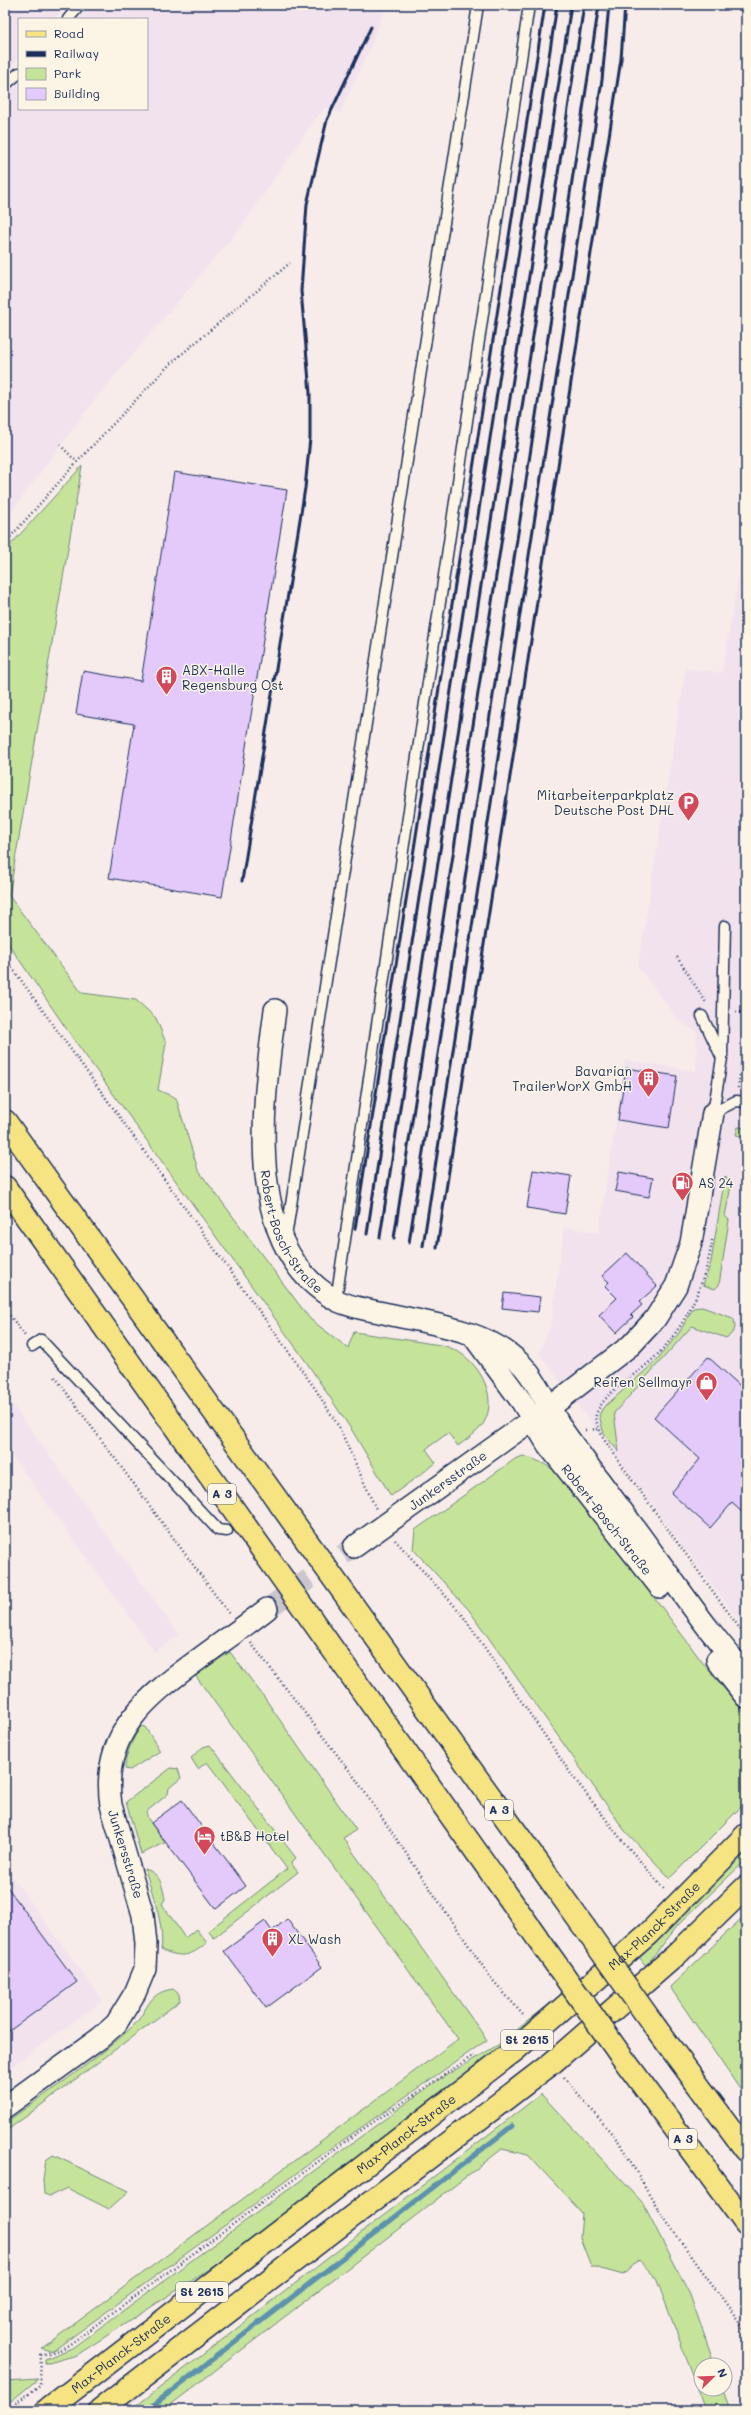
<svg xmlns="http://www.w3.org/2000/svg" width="751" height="2415" font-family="Mali,sans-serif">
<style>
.built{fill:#f1e2ee}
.green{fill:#c6e39a;stroke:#70897c}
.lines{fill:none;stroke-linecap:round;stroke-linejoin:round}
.stream{stroke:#5b92ae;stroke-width:5}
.building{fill:#e3cafa;stroke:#1b2f5e}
.minor-tunnel{stroke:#cbc6cd;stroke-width:21;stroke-dasharray:21 10;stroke-linecap:butt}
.service-casing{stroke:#1b2f5e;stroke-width:13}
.minor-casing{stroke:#1b2f5e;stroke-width:24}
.primary-casing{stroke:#1b2f5e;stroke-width:25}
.motorway-casing{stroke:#1b2f5e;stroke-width:25}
.path{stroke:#1b2f5e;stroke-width:2.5;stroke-dasharray:1 3;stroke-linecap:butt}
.service{stroke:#fcf5e5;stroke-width:10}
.minor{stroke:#fcf5e5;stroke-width:21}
.primary{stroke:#f6e381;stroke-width:22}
.motorway{stroke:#f6e381;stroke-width:22}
.rail{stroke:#1b2f5e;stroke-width:3}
.motorway-bridge-casing{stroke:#1b2f5e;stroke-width:25;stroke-linecap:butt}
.motorway-bridge{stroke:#f6e381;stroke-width:22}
.labels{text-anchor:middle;stroke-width:3;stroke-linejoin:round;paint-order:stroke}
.shield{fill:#fcf5e5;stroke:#5e6a86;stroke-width:1}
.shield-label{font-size:12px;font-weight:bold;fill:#1b2f5e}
.poi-label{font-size:13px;fill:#1b2f5e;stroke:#fcf5e5;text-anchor:start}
.street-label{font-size:13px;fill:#1b2f5e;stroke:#fcf5e5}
</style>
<rect width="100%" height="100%" fill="#f7ece9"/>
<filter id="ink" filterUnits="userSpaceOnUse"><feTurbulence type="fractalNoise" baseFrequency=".025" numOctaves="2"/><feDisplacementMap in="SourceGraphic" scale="8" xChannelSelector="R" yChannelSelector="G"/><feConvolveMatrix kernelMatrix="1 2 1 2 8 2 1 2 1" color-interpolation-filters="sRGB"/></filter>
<g filter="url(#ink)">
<g class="built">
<polygon points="5,5 67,5 54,19 19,19 19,58 5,74"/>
<polygon points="87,5 386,5 369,50 340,113 325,107 316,118 241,227 96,398 5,520 5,96 19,82 19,109 147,109 147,19 75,19"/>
<polygon points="746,531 746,1630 539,1353 551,1325 564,1227 599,1233 625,1060 696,1071 697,1032 680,1022 638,967 686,668 722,673"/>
<polygon points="5,1394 179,1635 155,1652 5,1446"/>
<polygon points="5,1867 103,2001 5,2071"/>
</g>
<g class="green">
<path d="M82 466 9 896 82 993 136 1000 156 1018 166 1043 158 1090 176 1098 198 1170 310 1319 348 1348 354 1332C376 1335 399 1339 421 1342 430 1344 440 1344 448 1347 476 1356 501 1396 483 1424 477 1433 467 1439 458 1446L448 1433 426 1449 436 1463 391 1496 353 1432 307 1363 70 1034 5 939V551Z"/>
<polygon points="738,1127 746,1128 746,1137 736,1135"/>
<polygon points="725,1176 731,1186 725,1216 729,1220 719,1285 715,1289 703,1285 711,1262"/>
<path d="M702 1307 733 1318C737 1327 735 1332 726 1338L692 1326 614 1413 619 1452 604 1434 599 1415 603 1408 655 1362 679 1333 693 1308Z"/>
<path d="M523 1456C541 1460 553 1469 568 1481L703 1663 746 1715V1802L670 1878 625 1831 469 1610 413 1549 415 1530 515 1459Z"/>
<polygon points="230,1652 264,1697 356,1830 343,1838 487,2040 313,2161 57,2348 50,2351 42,2348 458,2039 195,1675"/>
<path d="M141 1726 145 1727 160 1751 130 1770 125 1769C125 1753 133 1739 141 1726Z"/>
<polygon points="210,1745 296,1858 291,1863 298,1872 214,1938 208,1931 287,1869 207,1762 198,1769 191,1758 203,1747"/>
<polygon points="171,1768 178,1769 181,1778 169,1788 168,1794 146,1812 148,1819 165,1843 141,1854 126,1802"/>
<polygon points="746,1850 746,1860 679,1924 646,1966 639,1957"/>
<path d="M145 1869C161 1874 162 1885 165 1899L162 1904 185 1938 196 1929 207 1943C189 1957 183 1958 161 1950 165 1925 152 1894 145 1869Z"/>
<polygon points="746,1914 746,2098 670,1987"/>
<path d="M173 1989 179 1994 180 2001 5 2132V2123C48 2092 93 2063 132 2027 149 2011 146 1993 173 1989Z"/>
<polygon points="558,1997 560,1999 371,2151 236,2252 77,2355 49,2363 45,2363 45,2359 72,2348 438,2080 498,2045"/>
<polygon points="541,2094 643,2203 690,2295 715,2365 701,2365 701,2389 724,2389 731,2410 706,2410 656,2278 639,2260 623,2275 591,2266 580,2238 582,2213 528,2155 502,2149 164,2410 131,2410"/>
<polygon points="53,2155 129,2191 109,2209 67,2188 50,2196 44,2194 43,2179 46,2160"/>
<polygon points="38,2379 5,2406 5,2381"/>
</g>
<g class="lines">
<polyline class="stream" points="147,2410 512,2126"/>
</g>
<g class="building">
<polygon points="174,472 287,490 222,897 109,878 134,724 76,714 83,671 141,681"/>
<polygon points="626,1068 677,1076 669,1128 618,1120"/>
<polygon points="533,1170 571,1176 565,1214 527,1208"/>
<polygon points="619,1172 653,1178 649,1197 615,1191"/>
<polygon points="627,1253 657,1286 639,1302 642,1305 631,1315 633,1317 616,1333 599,1315 617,1298 605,1286 609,1282 602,1276"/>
<polygon points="504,1293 540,1297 538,1312 502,1308"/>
<polygon points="708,1357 746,1391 746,1516 732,1503 710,1528 671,1493 700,1459 654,1417"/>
<polygon points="182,1800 246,1886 216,1909 151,1823"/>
<polygon points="5,1884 77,1982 5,2034"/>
<polygon points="287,1919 322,1967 266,2008 224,1951 265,1921 272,1931"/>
</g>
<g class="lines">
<polyline class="minor-tunnel" points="267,1609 354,1547"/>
<defs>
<g id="service">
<polyline points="68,19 80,5"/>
<polyline points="5,85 19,73"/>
<polyline points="702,1016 721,1056"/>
<polyline points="713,1113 722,1058 725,926"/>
<polyline points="713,1113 736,1101 746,1102"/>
<polyline points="286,1237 478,5"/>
<polyline points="336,1300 529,5"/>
<polyline points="32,1346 41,1340 218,1530 227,1531"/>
</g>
<g id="minor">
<path id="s1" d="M275 1010C264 1099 240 1247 336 1300 351 1308 371 1310 388 1314 433 1324 487 1330 521 1364 535 1377 552 1414 564 1432 594 1474 625 1514 655 1556 684 1595 712 1637 746 1673"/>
<path id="s2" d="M474 1337 522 1402 548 1445 660 1587"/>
<path id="s3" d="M354 1547 549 1408 631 1345 655 1319 676 1286 691 1243 713 1113"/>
<polyline points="717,1660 746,1697"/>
<path d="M5 2107 100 2038 116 2024 135 1993 145 1969 146 1944 143 1915 111 1805C100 1733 147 1697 199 1659 222 1642 245 1626 267 1609"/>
</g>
<g id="primary">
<path id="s4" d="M47 2410 515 2050 648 1934 746 1835"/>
<polyline points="100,2410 552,2063 676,1955 746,1887"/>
</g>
<g id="motorway">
<polyline points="5,1121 584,1927"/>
<polyline points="5,1187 558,1967"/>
<polyline points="653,2024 746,2150"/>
<polyline points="619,2053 746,2224"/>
</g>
</defs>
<use href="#service" class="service-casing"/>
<use href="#minor" class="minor-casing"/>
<use href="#primary" class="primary-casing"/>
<use href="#motorway" class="motorway-casing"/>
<g class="path">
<polyline points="60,445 77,462"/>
<polyline points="5,543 77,462 170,364 290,263"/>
<polyline points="677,957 707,1004"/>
<polyline points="5,958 316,1390 339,1427 376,1509"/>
<polyline points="736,1012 746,1013"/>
<polyline points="738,1088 746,1034"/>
<path d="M712 1240C707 1281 685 1328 656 1356 637 1376 602 1391 595 1418L603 1438 632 1480 746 1637"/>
<polyline points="5,1309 25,1336"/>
<polyline points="55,1377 230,1615"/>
<polyline points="585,1430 598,1429"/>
<polyline points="395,1540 461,1613 571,1774 621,1839 665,1890"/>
<polyline points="251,1643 355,1778 490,1977 524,2016"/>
<polyline points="741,1816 746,1811"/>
<polyline points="564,2077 619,2142 661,2214 746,2331"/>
<polyline points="6,2410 40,2385 41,2355 60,2350 70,2344 357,2133 474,2055"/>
</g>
<use href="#service" class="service"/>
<use href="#minor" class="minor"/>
<use href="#primary" class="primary"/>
<use href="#motorway" class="motorway"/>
<g class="rail">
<polyline points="242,881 305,488 310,438 310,393 301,291 307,204 327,120 371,27"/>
<polyline points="355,1229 545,5"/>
<polyline points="367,1234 557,5"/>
<polyline points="380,1237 571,5"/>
<polyline points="394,1238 584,5"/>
<polyline points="409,1243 599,5"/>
<polyline points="423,1246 602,80 609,5"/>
<polyline points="437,1248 621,59 625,5"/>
</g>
<defs>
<g id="motorway-bridge">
<polyline points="584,1927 653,2024"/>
<polyline points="558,1967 619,2053"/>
</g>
</defs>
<use href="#motorway-bridge" class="motorway-bridge-casing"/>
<use href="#motorway-bridge" class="motorway-bridge"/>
</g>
</g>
<defs>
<symbol id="building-pin" viewBox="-11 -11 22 30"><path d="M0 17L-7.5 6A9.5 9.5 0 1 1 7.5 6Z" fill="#d1495b" stroke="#fcf5e5"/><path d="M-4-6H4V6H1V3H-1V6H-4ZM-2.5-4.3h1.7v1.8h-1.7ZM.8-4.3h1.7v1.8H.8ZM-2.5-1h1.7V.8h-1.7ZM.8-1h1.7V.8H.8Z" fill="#fff"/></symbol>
<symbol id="parking-pin" viewBox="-11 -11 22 30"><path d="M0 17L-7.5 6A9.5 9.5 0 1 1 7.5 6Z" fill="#d1495b" stroke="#fcf5e5"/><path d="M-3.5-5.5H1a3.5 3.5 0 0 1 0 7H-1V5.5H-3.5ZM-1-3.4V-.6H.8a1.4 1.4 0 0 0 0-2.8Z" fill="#fff"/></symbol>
<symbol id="fuel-pin" viewBox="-11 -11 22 30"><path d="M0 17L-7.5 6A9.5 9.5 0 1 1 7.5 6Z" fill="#d1495b" stroke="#fcf5e5"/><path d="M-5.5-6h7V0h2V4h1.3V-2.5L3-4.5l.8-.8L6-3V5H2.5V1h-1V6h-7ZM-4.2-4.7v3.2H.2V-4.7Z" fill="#fff"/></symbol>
<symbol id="shop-pin" viewBox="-11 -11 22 30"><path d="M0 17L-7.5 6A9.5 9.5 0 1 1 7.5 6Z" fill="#d1495b" stroke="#fcf5e5"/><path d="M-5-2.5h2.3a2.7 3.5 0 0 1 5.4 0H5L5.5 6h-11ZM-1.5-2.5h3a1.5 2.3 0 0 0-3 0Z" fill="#fff"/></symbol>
<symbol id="hotel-pin" viewBox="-11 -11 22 30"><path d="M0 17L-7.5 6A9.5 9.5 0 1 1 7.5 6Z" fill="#d1495b" stroke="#fcf5e5"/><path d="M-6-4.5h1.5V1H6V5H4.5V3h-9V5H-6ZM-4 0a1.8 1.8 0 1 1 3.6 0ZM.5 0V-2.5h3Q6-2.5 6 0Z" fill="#fff"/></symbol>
</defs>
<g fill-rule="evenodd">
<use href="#building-pin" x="154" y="664" width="25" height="34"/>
<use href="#parking-pin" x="676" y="790" width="25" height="34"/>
<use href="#building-pin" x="636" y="1066" width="25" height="34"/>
<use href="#fuel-pin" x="670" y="1170" width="25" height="34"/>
<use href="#shop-pin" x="694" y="1370" width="25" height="34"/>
<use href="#hotel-pin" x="192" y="1824" width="25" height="34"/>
<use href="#building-pin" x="260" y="1926" width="25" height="34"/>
</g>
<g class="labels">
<g class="shield">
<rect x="208" y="1484" width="28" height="20" rx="3"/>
<rect x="485" y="1800" width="28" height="20" rx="3"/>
<rect x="501" y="2030" width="52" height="20" rx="3"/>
<rect x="669" y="2129" width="28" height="20" rx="3"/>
<rect x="176" y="2282" width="52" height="20" rx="3"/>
</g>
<g class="shield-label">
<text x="222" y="1498">A 3</text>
<text x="499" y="1814">A 3</text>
<text x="527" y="2044">St 2615</text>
<text x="683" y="2143">A 3</text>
<text x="202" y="2296">St 2615</text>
</g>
<g class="poi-label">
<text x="182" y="675">ABX-Halle<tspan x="182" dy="15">Regensburg Ost</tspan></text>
<text x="674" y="800" text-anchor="end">Mitarbeiterparkplatz<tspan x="674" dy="15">Deutsche Post DHL</tspan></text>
<text x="632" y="1076" text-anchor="end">Bavarian<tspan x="632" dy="15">TrailerWorX GmbH</tspan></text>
<text x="698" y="1188">AS 24</text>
<text x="692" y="1387" text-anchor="end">Reifen Sellmayr</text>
<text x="220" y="1841">tB&amp;B Hotel</text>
<text x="288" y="1944">XL Wash</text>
</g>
<g class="street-label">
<text dy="5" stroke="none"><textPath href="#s1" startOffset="229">Robert-Bosch-Straße</textPath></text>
<text dy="5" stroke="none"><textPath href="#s3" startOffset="115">Junkersstraße</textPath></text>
<text dy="5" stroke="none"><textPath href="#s2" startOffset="226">Robert-Bosch-Straße</textPath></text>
<text transform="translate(126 1854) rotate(73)" y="5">Junkersstraße</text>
<text dy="5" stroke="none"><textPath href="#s4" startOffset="777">Max-Planck-Straße</textPath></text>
<text dy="5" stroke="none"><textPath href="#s4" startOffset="453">Max-Planck-Straße</textPath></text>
<text dy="5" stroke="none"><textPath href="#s4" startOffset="93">Max-Planck-Straße</textPath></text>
</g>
</g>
<rect width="751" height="2415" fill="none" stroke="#fcf5e5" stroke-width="20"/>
<rect x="10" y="10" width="731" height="2395" fill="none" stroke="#1b2f5e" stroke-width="1.5" filter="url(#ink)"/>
<rect x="18" y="18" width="130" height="92" fill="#fcf5e5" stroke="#a2a6af"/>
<rect x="26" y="31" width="20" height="6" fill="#f6e381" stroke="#a2a6af"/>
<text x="54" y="38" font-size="12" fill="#1b2f5e">Road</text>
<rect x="26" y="51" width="20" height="6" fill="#1b2f5e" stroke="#a2a6af"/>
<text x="54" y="58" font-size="12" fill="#1b2f5e">Railway</text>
<rect x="26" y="68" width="20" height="12" fill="#c6e39a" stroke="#a2a6af"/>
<text x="54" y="78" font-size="12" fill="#1b2f5e">Park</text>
<rect x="26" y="88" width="20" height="12" fill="#e3cafa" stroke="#a2a6af"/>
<text x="54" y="98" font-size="12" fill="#1b2f5e">Building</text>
<g transform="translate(713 2377) rotate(67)"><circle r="19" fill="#fcf5e5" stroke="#a2a6af"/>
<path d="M0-3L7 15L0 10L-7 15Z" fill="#d1495b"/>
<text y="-6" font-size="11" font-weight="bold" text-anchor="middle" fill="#1b2f5e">N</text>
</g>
</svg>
